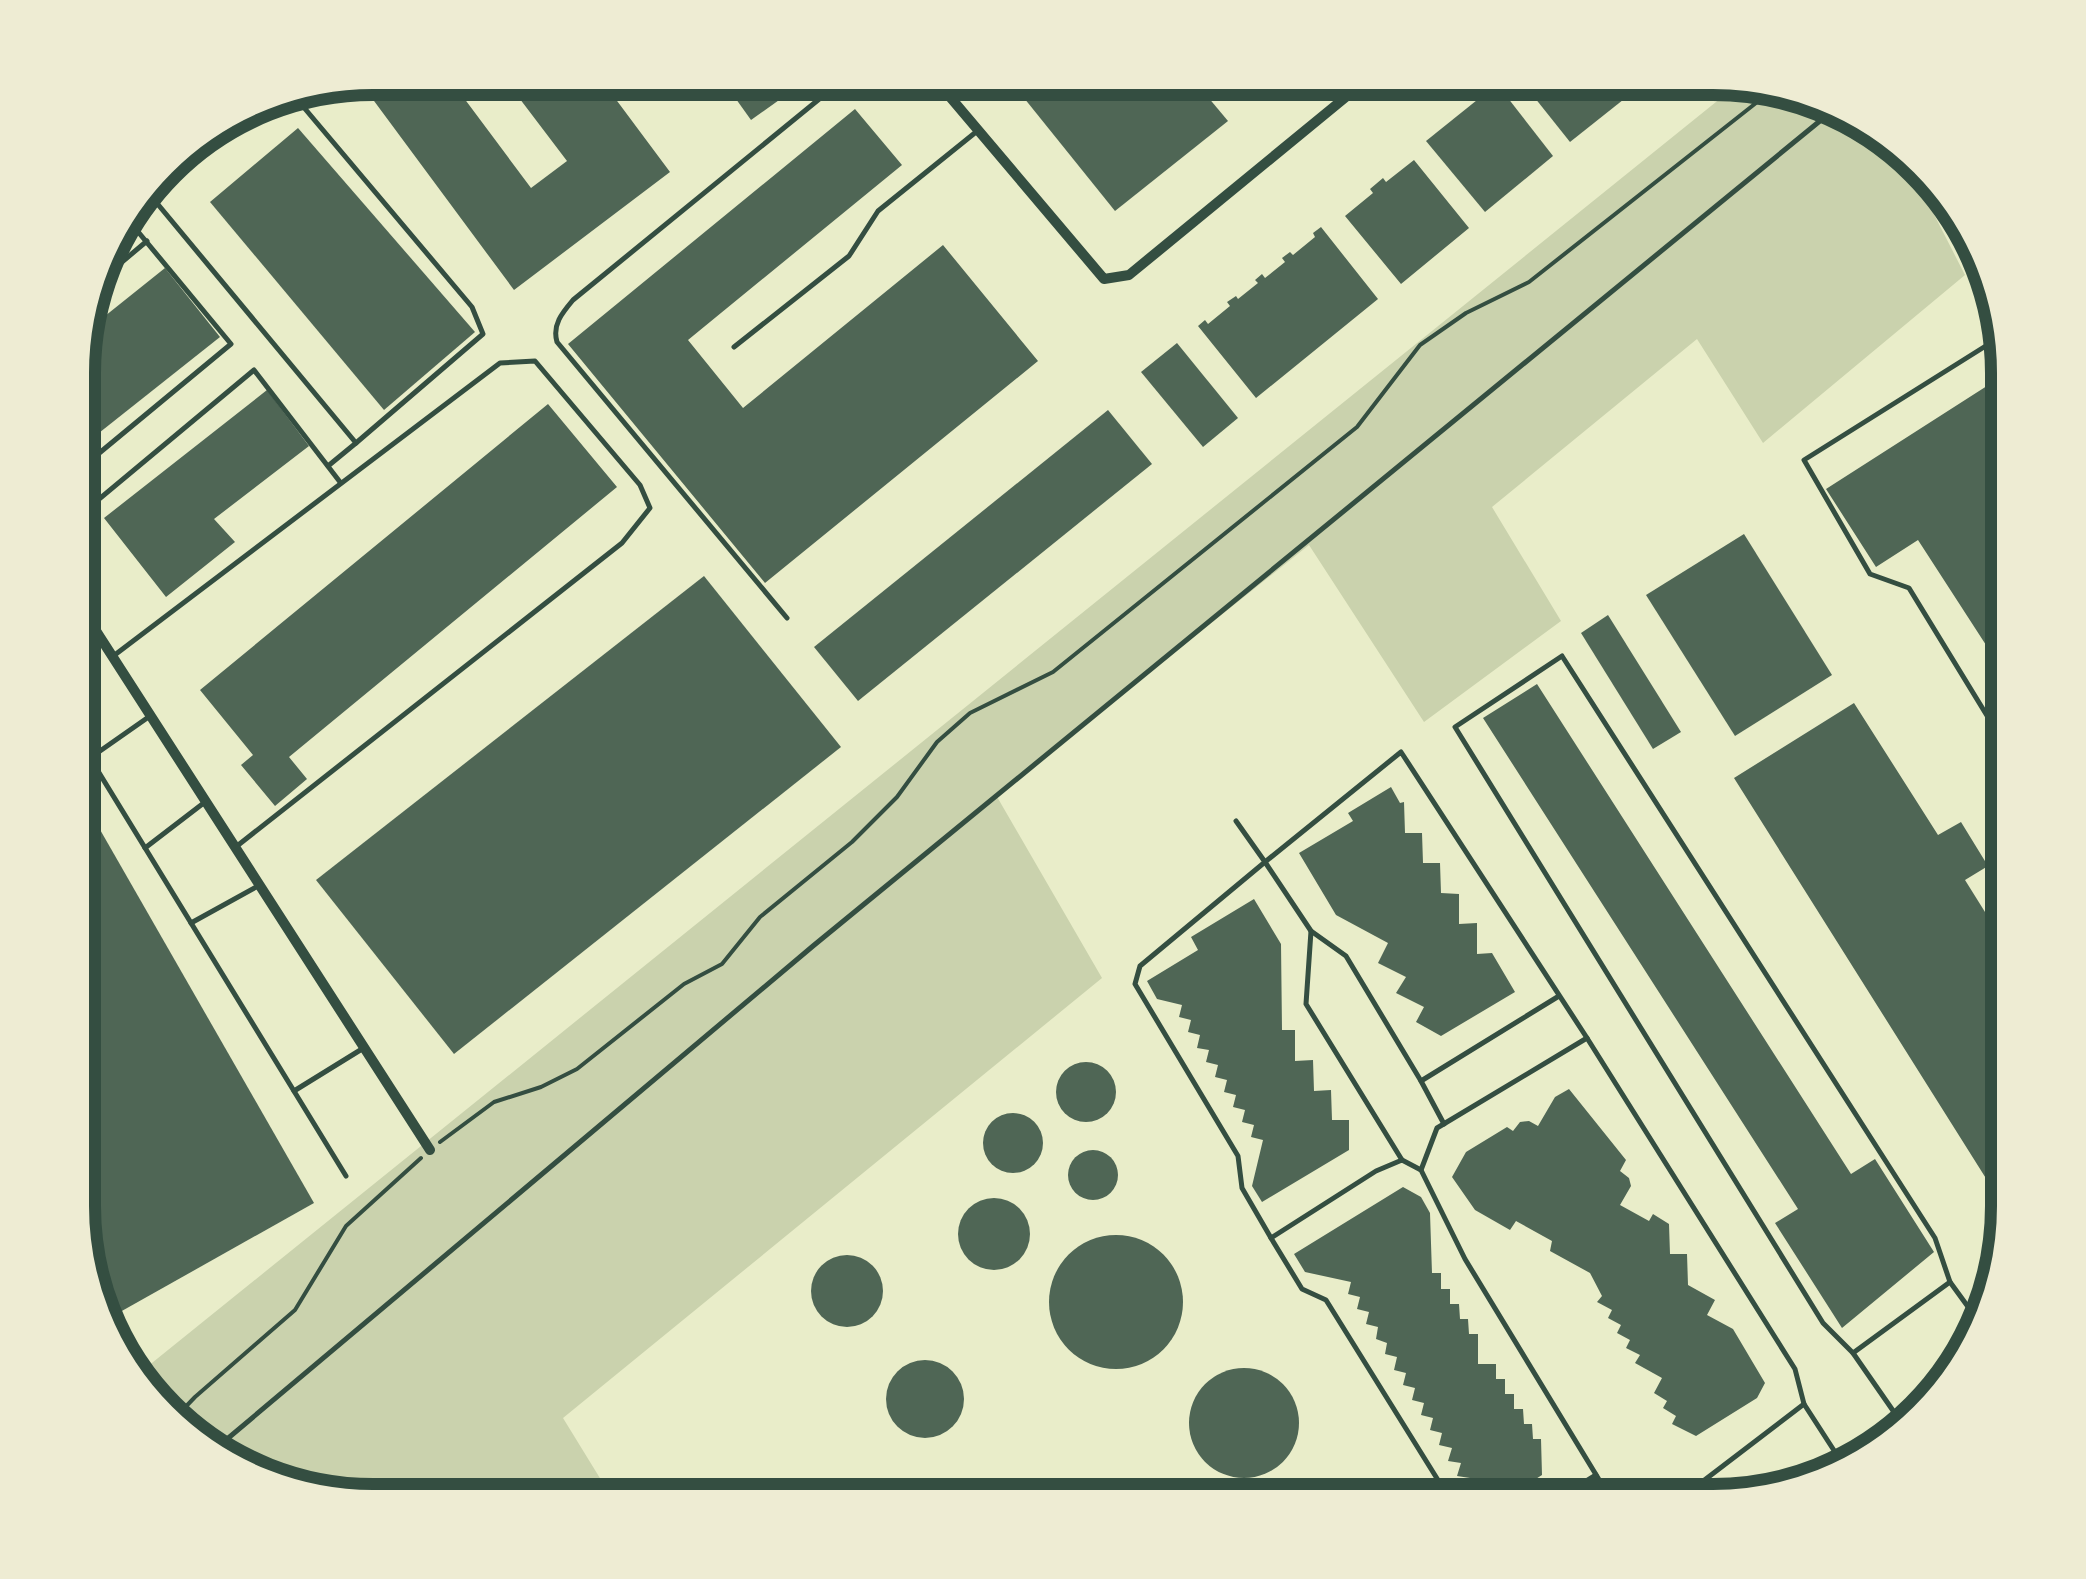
<svg xmlns="http://www.w3.org/2000/svg" width="2086" height="1579" font-family="Signika,sans-serif">
<style>
.green{fill:#cad2ad}
.building{fill:#4f6655}
.lines{fill:none;stroke-linecap:round;stroke-linejoin:round}
.path{stroke:#344e41;stroke-width:4}
.service{stroke:#344e41;stroke-width:5}
.minor{stroke:#344e41;stroke-width:10}
.rim{fill:none;stroke:#344e41;stroke-width:12}
</style>
<rect width="100%" height="100%" fill="#e9edc9"/>
<polygon class="green" points="1742,81 1826,100 1898,144 1965,275 1763,443 1697,339 1492,507 1561,621 1424,722 1309,545 996,795 1102,978 563,1418 614,1501 354,1501 260,1479 179,1429 137,1375"/>
<g class="building">
<polygon points="373,78 449,78 531,188 567,161 504,78 600,78 670,172 514,290 360,82"/>
<polygon points="721,78 810,78 751,120"/>
<polygon points="1008,78 1192,78 1228,121 1115,211"/>
<polygon points="1519,78 1631,78 1638,88 1570,142"/>
<polygon points="1497,84 1553,156 1485,212 1426,141"/>
<polygon points="855,109 902,165 688,340 743,408 943,245 1038,361 765,583 568,344"/>
<polygon points="298,128 475,332 384,410 210,202"/>
<polygon points="1414,160 1469,228 1401,284 1345,216 1373,193 1370,189 1383,178 1386,182"/>
<polygon points="1321,227 1378,299 1256,398 1198,326 1205,320 1208,324 1230,306 1227,302 1236,296 1238,299 1258,283 1255,280 1262,274 1265,278 1285,262 1282,258 1290,252 1293,255 1315,237 1313,233"/>
<polygon points="165,268 220,337 80,448 80,336"/>
<polygon points="1177,343 1238,418 1203,447 1141,372"/>
<polygon points="1990,384 2008,412 2008,484 1995,492 2008,513 2008,679 1918,540 1876,567 1826,489"/>
<polygon points="267,390 309,446 214,519 235,542 166,597 104,518"/>
<polygon points="548,404 617,487 289,757 307,779 275,806 241,765 253,755 200,690"/>
<polygon points="1108,410 1152,464 858,701 814,647"/>
<polygon points="1744,534 1832,675 1735,736 1646,595"/>
<polygon points="704,576 841,747 454,1054 316,880"/>
<polygon points="1608,615 1681,732 1653,749 1581,633"/>
<polygon points="1537,684 1851,1174 1875,1159 1934,1252 1842,1328 1775,1223 1798,1209 1483,718"/>
<polygon points="2008,694 2008,715 1999,701"/>
<polygon points="1854,703 1938,835 1961,822 1988,866 1965,880 1995,928 2000,925 2005,933 2008,931 2008,1226 2003,1246 1985,1218 2004,1207 1734,778"/>
<polygon points="1391,787 1400,803 1404,802 1405,833 1422,833 1423,863 1440,863 1441,893 1459,894 1459,924 1477,923 1477,954 1492,953 1515,992 1441,1036 1416,1022 1424,1007 1396,993 1406,977 1378,963 1388,943 1336,915 1299,853 1353,821 1348,813"/>
<polygon points="79,793 314,1203 104,1321 78,1226"/>
<polygon points="1254,899 1281,944 1282,1030 1295,1030 1295,1061 1313,1060 1314,1091 1331,1090 1332,1120 1349,1120 1349,1150 1262,1202 1252,1186 1263,1140 1251,1137 1254,1125 1242,1122 1245,1110 1233,1107 1236,1095 1224,1092 1227,1080 1215,1077 1218,1065 1206,1062 1209,1050 1197,1048 1200,1035 1188,1032 1191,1020 1179,1017 1182,1005 1157,999 1147,981 1198,950 1191,937"/>
<circle cx="1086" cy="1092" r="30"/>
<polygon points="1569,1089 1626,1160 1620,1171 1629,1178 1631,1186 1620,1205 1649,1221 1653,1214 1669,1224 1670,1254 1687,1254 1688,1285 1715,1300 1707,1315 1733,1329 1765,1383 1757,1398 1696,1436 1672,1424 1676,1416 1663,1408 1667,1401 1654,1393 1662,1378 1635,1363 1640,1355 1626,1348 1630,1340 1617,1333 1621,1325 1608,1318 1612,1310 1597,1302 1602,1296 1590,1273 1550,1251 1552,1241 1516,1221 1510,1230 1475,1210 1452,1177 1466,1152 1507,1127 1513,1131 1520,1122 1529,1121 1538,1126 1555,1097"/>
<circle cx="1013" cy="1143" r="30"/>
<circle cx="1093" cy="1175" r="25"/>
<polygon points="1403,1187 1421,1197 1430,1213 1432,1273 1441,1273 1441,1289 1450,1289 1450,1304 1459,1304 1460,1319 1468,1319 1469,1334 1478,1334 1478,1364 1496,1364 1496,1379 1505,1379 1505,1394 1514,1394 1514,1409 1523,1409 1524,1424 1532,1424 1533,1439 1541,1439 1542,1475 1501,1501 1473,1501 1466,1491 1470,1478 1457,1476 1461,1463 1448,1461 1452,1448 1439,1445 1442,1433 1430,1430 1433,1418 1421,1415 1424,1403 1412,1400 1415,1388 1403,1385 1406,1373 1394,1370 1397,1357 1385,1354 1387,1343 1376,1339 1378,1327 1366,1324 1369,1312 1357,1309 1360,1297 1348,1294 1351,1282 1305,1272 1294,1254"/>
<circle cx="994" cy="1234" r="36"/>
<circle cx="1116" cy="1302" r="67"/>
<circle cx="847" cy="1291" r="36"/>
<circle cx="925" cy="1399" r="39"/>
<circle cx="1244" cy="1423" r="55"/>
<polygon points="830,1483 847,1489 851,1501 813,1501 819,1488"/>
</g>
<g class="lines">
<g class="path">
<polyline points="440,1142 494,1102 541,1087 577,1069 684,984 722,964 760,917 852,842 897,797 937,742 970,713 1053,672 1357,427 1420,345 1466,313 1529,282 1775,88"/>
<polyline points="172,1421 195,1397 295,1310 346,1226 421,1158"/>
</g>
<g class="service">
<polyline points="290,91 472,307 483,334 356,443"/>
<polyline points="146,190 356,443 328,466"/>
<polyline points="97,283 147,241"/>
<polyline points="2000,337 1804,460 1870,574 1909,588 2008,750"/>
<polyline points="734,347 849,256 878,211 976,132"/>
<polyline points="80,469 231,344 125,216"/>
<polyline points="80,515 254,370 340,482"/>
<path d="M787 618 557 342C552 325 562 313 573 300L845 78"/>
<polyline points="112,657 500,363 535,361 640,485 650,508 622,543 237,846"/>
<polyline points="150,716 90,758 346,1176"/>
<polyline points="1236,821 1265,862 1140,966 1135,984 1238,1156 1242,1188 1271,1238"/>
<polyline points="145,848 205,802"/>
<polyline points="191,923 258,886"/>
<polyline points="1311,931 1306,1004 1402,1160"/>
<polyline points="1559,996 1421,1081 1346,956 1311,931 1265,862 1401,752 1587,1038"/>
<polyline points="1421,1081 1444,1124"/>
<polyline points="294,1091 362,1049"/>
<polyline points="1421,1170 1437,1128 1587,1038 1795,1369 1804,1404"/>
<polyline points="1853,1353 1950,1282"/>
<polyline points="1903,1425 1853,1353 1823,1323 1455,727 1562,656 1935,1238 1950,1282 1982,1326"/>
<polyline points="214,1450 813,946 1837,107"/>
<polyline points="1451,1501 1326,1300 1302,1289 1271,1238 1376,1171 1402,1160 1421,1170 1465,1259 1612,1501"/>
<polyline points="1554,1501 1596,1475"/>
<polyline points="1677,1501 1804,1404 1846,1469"/>
</g>
<g class="minor">
<polyline points="934,78 1104,279 1129,275 1369,78"/>
<polyline points="169,162 197,140"/>
<polyline points="80,606 430,1150"/>
</g>
</g>
<path d="M0 0H2086V1579H0ZM373 95H1713A278 278 0 0 1 1991 373V1206A278 278 0 0 1 1713 1484H373A278 278 0 0 1 95 1206V373A278 278 0 0 1 373 95Z" fill="#eeecd3" fill-rule="evenodd"/>
<path class="rim" d="M373 95H1713A278 278 0 0 1 1991 373V1206A278 278 0 0 1 1713 1484H373A278 278 0 0 1 95 1206V373A278 278 0 0 1 373 95Z"/>
</svg>
